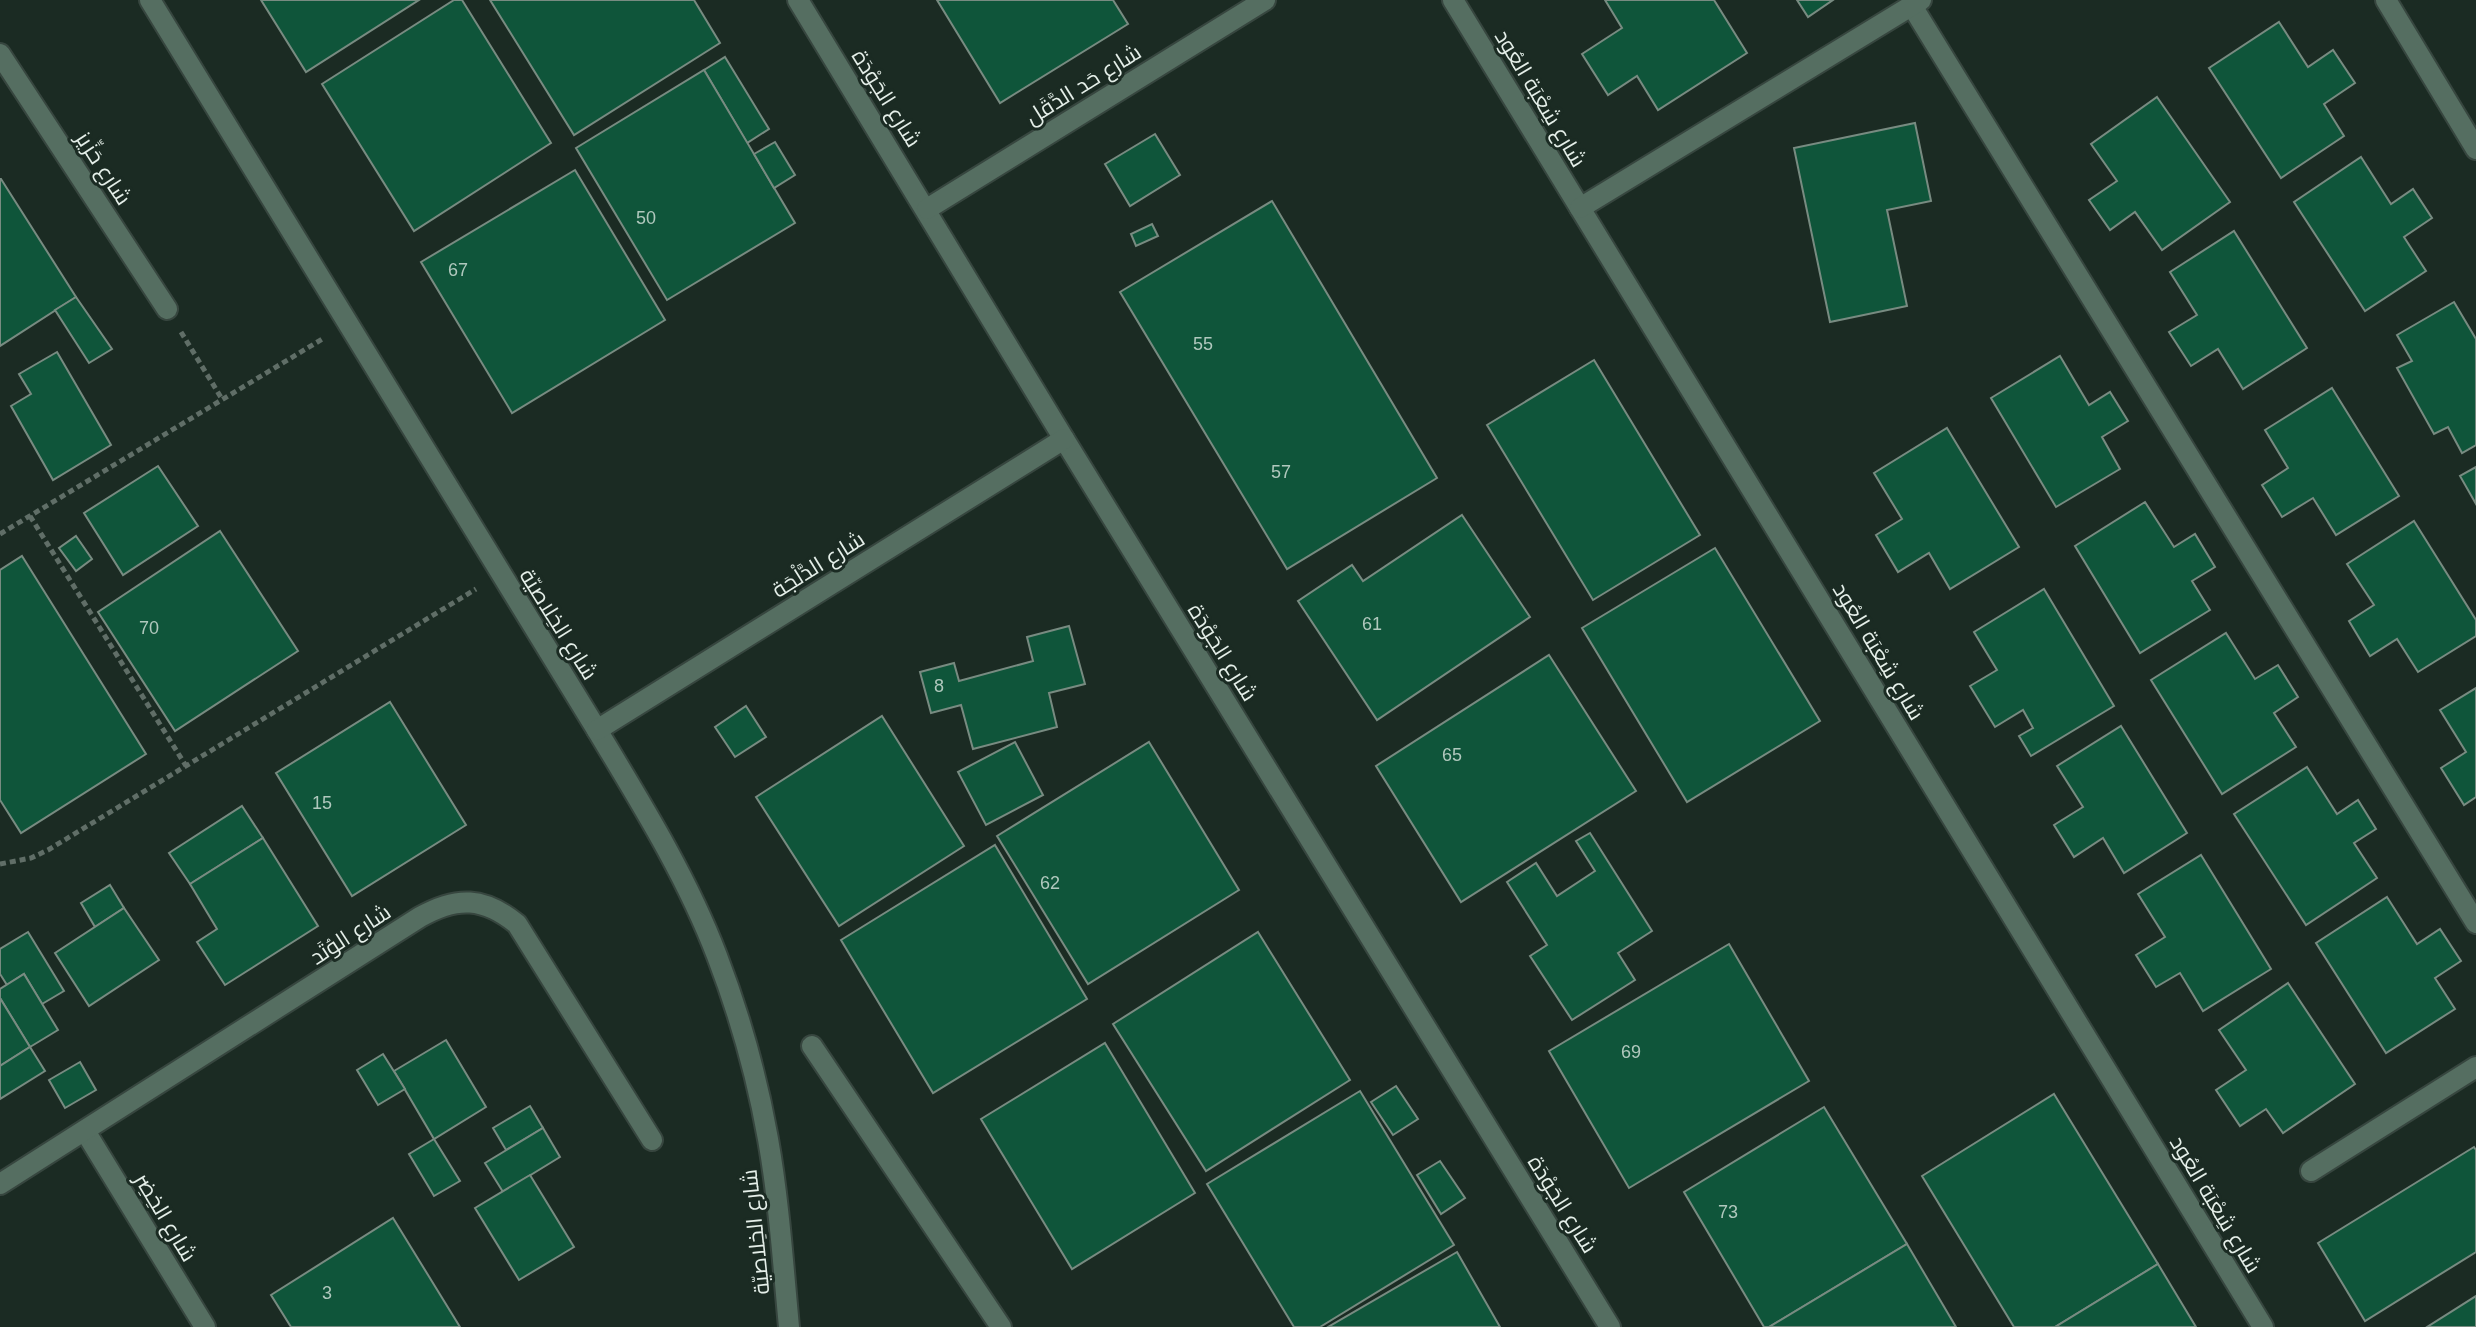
<svg xmlns="http://www.w3.org/2000/svg" width="2476" height="1327" font-family="Arial,Cairo,sans-serif">
<style>
.building{fill:#0f553a;stroke:#788b81;stroke-width:2}
.lines{fill:none;stroke-linecap:round;stroke-linejoin:round}
.lane-casing{stroke:#37463f;stroke-width:24}
.street-casing{stroke:#37463f;stroke-width:24}
.path{stroke:#606e67;stroke-width:5;stroke-dasharray:6 4;stroke-linecap:butt}
.lane{stroke:#556e61;stroke-width:20}
.street{stroke:#556e61;stroke-width:20}
.labels{text-anchor:middle;stroke-width:6;stroke-linejoin:round;paint-order:stroke}
.number-label{font-size:18px;fill:#b0c8bd}
.street-label{font-size:22px;fill:#e5efe9;stroke:#1b2b23}
</style>
<rect width="100%" height="100%" fill="#1b2b23"/>
<g class="building">
<polygon points="261,0 419,0 306,72"/>
<polygon points="454,0 462,0 551,143 414,231 322,84"/>
<polygon points="490,0 694,0 720,43 574,135"/>
<polygon points="937,0 1113,0 1128,24 1000,103"/>
<polygon points="1605,0 1714,0 1747,53 1658,110 1637,76 1608,95 1582,54 1622,28"/>
<polygon points="1797,0 1833,0 1808,17"/>
<polygon points="2279,22 2308,67 2333,50 2355,83 2324,104 2344,136 2281,178 2209,68"/>
<polygon points="725,57 769,129 747,143 704,70"/>
<polygon points="704,70 795,223 667,300 576,148"/>
<polygon points="2157,97 2230,202 2162,250 2135,212 2110,230 2089,200 2117,181 2091,144"/>
<polygon points="1915,123 1931,201 1887,210 1907,306 1830,322 1794,148"/>
<polygon points="1155,134 1180,175 1130,206 1105,164"/>
<polygon points="775,142 795,175 774,188 754,154"/>
<polygon points="2361,157 2391,204 2413,189 2432,218 2404,237 2426,271 2365,311 2294,202"/>
<polygon points="575,170 665,320 512,413 421,262"/>
<polygon points="1,179 76,297 0,346 0,179"/>
<polygon points="1272,201 1437,478 1287,569 1120,292"/>
<polygon points="1152,224 1158,236 1136,246 1131,234"/>
<polygon points="2234,231 2307,348 2243,389 2218,349 2191,366 2169,332 2197,315 2170,272"/>
<polygon points="76,297 112,349 89,363 55,310"/>
<polygon points="2454,302 2476,339 2476,445 2462,453 2448,427 2434,434 2397,368 2412,361 2397,335"/>
<polygon points="57,352 111,445 53,480 11,406 31,394 19,374"/>
<polygon points="2060,356 2089,405 2110,392 2128,421 2102,437 2120,469 2056,507 1991,398"/>
<polygon points="1594,360 1700,535 1593,600 1487,425"/>
<polygon points="2332,388 2399,496 2336,535 2313,498 2282,517 2262,485 2288,468 2265,430"/>
<polygon points="1947,428 2019,547 1950,589 1929,553 1898,572 1876,535 1902,519 1874,473"/>
<polygon points="158,466 198,526 123,575 84,513"/>
<polygon points="2476,467 2476,504 2460,476"/>
<polygon points="2145,502 2174,547 2195,534 2215,567 2192,581 2210,610 2140,653 2075,546"/>
<polygon points="1462,515 1530,617 1377,720 1298,601 1352,565 1363,581"/>
<polygon points="2414,521 2476,620 2476,636 2418,672 2397,639 2370,656 2349,621 2374,605 2347,564"/>
<polygon points="220,531 298,651 175,731 98,612"/>
<polygon points="76,536 92,559 76,571 59,548"/>
<polygon points="1715,548 1820,721 1687,802 1582,628"/>
<polygon points="22,556 146,754 21,833 0,800 0,570"/>
<polygon points="2044,589 2114,706 2031,756 2019,736 2033,728 2023,710 1995,727 1970,686 1997,670 1974,632"/>
<polygon points="1069,626 1085,684 1049,693 1057,727 973,749 961,705 931,713 920,672 954,663 959,681 1033,661 1027,637"/>
<polygon points="2226,633 2255,679 2278,665 2298,697 2274,713 2296,747 2222,794 2151,680"/>
<polygon points="1549,655 1636,791 1461,902 1376,766"/>
<polygon points="2476,688 2476,797 2464,805 2441,768 2466,752 2440,710"/>
<polygon points="390,702 466,825 352,896 276,773"/>
<polygon points="746,706 766,737 735,757 715,727"/>
<polygon points="882,716 964,846 839,926 756,797"/>
<polygon points="2121,726 2187,833 2124,873 2103,838 2074,857 2054,825 2083,807 2057,766"/>
<polygon points="1015,742 1043,795 986,825 958,772"/>
<polygon points="1149,742 1239,890 1088,984 997,836"/>
<polygon points="2307,767 2337,814 2358,800 2376,829 2354,843 2377,878 2306,925 2234,814"/>
<polygon points="242,806 263,838 190,884 169,853"/>
<polygon points="1590,833 1652,931 1618,953 1635,980 1572,1020 1530,956 1547,945 1507,882 1536,863 1557,896 1595,871 1576,841"/>
<polygon points="263,838 318,926 225,985 197,942 217,929 190,884"/>
<polygon points="995,845 1087,999 933,1093 841,940"/>
<polygon points="2201,855 2271,969 2203,1011 2180,973 2156,987 2136,955 2165,937 2138,894"/>
<polygon points="110,885 124,908 95,927 81,903"/>
<polygon points="2387,897 2417,944 2440,929 2461,961 2435,978 2455,1009 2386,1053 2316,943"/>
<polygon points="124,908 159,960 89,1006 55,953"/>
<polygon points="28,932 64,991 42,1004 24,974 7,985 0,974 0,949"/>
<polygon points="1258,932 1350,1080 1206,1171 1113,1024"/>
<polygon points="1729,944 1809,1081 1629,1188 1549,1051"/>
<polygon points="24,974 58,1030 30,1047 0,998 0,989"/>
<polygon points="2288,983 2355,1084 2283,1133 2266,1109 2240,1126 2216,1090 2246,1070 2219,1030"/>
<polygon points="0,998 30,1047 0,1066"/>
<polygon points="446,1040 486,1107 434,1139 394,1071"/>
<polygon points="1105,1043 1195,1193 1072,1269 981,1119"/>
<polygon points="30,1047 45,1071 0,1099 0,1066"/>
<polygon points="383,1054 405,1089 378,1105 357,1070"/>
<polygon points="80,1062 96,1090 65,1108 49,1080"/>
<polygon points="1396,1086 1418,1119 1393,1135 1371,1102"/>
<polygon points="1360,1091 1454,1245 1320,1327 1294,1327 1207,1184"/>
<polygon points="2054,1094 2158,1264 2055,1327 2014,1327 1922,1176"/>
<polygon points="530,1106 543,1128 506,1150 493,1128"/>
<polygon points="1824,1107 1907,1244 1769,1327 1764,1327 1684,1192"/>
<polygon points="543,1128 560,1157 503,1192 485,1163"/>
<polygon points="434,1139 460,1181 434,1196 409,1154"/>
<polygon points="2474,1147 2476,1150 2476,1252 2365,1321 2318,1243"/>
<polygon points="1440,1161 1465,1198 1441,1214 1417,1175"/>
<polygon points="530,1175 574,1247 519,1280 475,1208"/>
<polygon points="393,1218 460,1327 291,1327 271,1295"/>
<polygon points="1907,1244 1956,1327 1769,1327"/>
<polygon points="1457,1252 1500,1327 1328,1327"/>
<polygon points="2158,1264 2196,1327 2055,1327"/>
<polygon points="2476,1296 2476,1327 2427,1327"/>
</g>
<g class="lines">
<defs>
<polyline id="lane" points="812,1046 1001,1327"/>
<g id="street">
<path d="M150 0 597 730C641 803 687 877 717 956 740 1016 757 1077 768 1139 779 1201 783 1264 789 1327"/>
<polyline points="798,0 1064,439 1610,1327"/>
<polyline points="1453,0 2263,1327"/>
<polyline points="2386,0 2476,149"/>
<polyline points="1912,6 2476,923"/>
<polyline points="0,54 167,309"/>
<polyline points="1580,208 1921,0"/>
<polyline points="927,209 1265,0"/>
<polyline points="597,730 1064,439"/>
<polyline points="85,1131 205,1327"/>
<polyline points="2311,1171 2476,1067"/>
<path d="M0 1184 420 917C457 896 484 897 517 924L652 1140"/>
</g>
</defs>
<use href="#lane" class="lane-casing"/>
<use href="#street" class="street-casing"/>
<g class="path">
<polyline points="181,332 222,399"/>
<polyline points="30,516 186,766"/>
<polyline points="0,534 324,338"/>
<polyline points="0,864 31,858 48,850 476,589"/>
</g>
<use href="#lane" class="lane"/>
<use href="#street" class="street"/>
</g>
<g class="labels">
<g class="number-label">
<text x="646" y="224">50</text>
<text x="458" y="276">67</text>
<text x="1203" y="350">55</text>
<text x="1281" y="478">57</text>
<text x="1372" y="630">61</text>
<text x="149" y="634">70</text>
<text x="939" y="692">8</text>
<text x="1452" y="761">65</text>
<text x="322" y="809">15</text>
<text x="1050" y="889">62</text>
<text x="1631" y="1058">69</text>
<text x="1728" y="1218">73</text>
<text x="327" y="1299">3</text>
</g>
<g class="street-label">
<text transform="translate(1083 84) rotate(-32)" y="8">شارع حَد الدَّقَل</text>
<text transform="translate(887 98) rotate(58)" y="8">شارع الجَوْدَة</text>
<text transform="translate(1541 98) rotate(59)" y="8">شارع شِعْبَة العُود</text>
<text transform="translate(104 168) rotate(57)" y="8">شارع حَزِّيز</text>
<text transform="translate(818 564) rotate(-32)" y="8">شارع الدَّلْجَة</text>
<text transform="translate(559 624) rotate(58)" y="8">شارع الخِلاصيّة</text>
<text transform="translate(1879 651) rotate(59)" y="8">شارع شِعْبَة العُود</text>
<text transform="translate(1223 652) rotate(58)" y="8">شارع الجَوْدَة</text>
<text transform="translate(350 934) rotate(-33)" y="8">شارع الوُتَد</text>
<text transform="translate(1563 1204) rotate(58)" y="8">شارع الجَوْدَة</text>
<text transform="translate(2216 1204) rotate(59)" y="8">شارع شِعْبَة العُود</text>
<text transform="translate(166 1217) rotate(59)" y="8">شارع الخِضِر</text>
<text transform="translate(755 1232) rotate(-96)" y="8">شارع الخِلاصيّة</text>
</g>
</g>
</svg>
